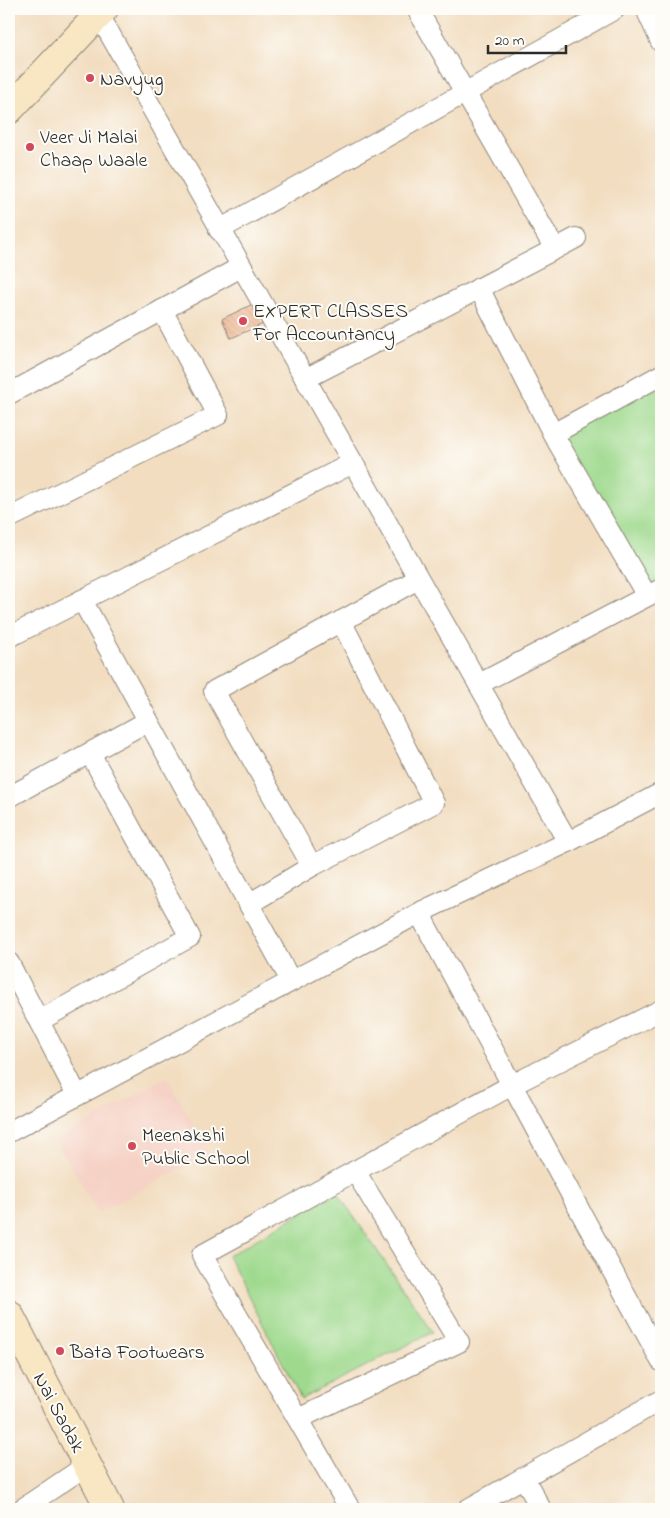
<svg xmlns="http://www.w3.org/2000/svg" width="670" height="1518" font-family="'Indie Flower',sans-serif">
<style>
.built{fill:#f6d1c5}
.green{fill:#9ed98d;stroke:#64825c}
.building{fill:url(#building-back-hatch)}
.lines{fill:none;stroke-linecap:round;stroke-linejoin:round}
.street-casing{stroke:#8e8476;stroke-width:22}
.secondary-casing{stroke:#8e8476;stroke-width:30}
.street{stroke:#fff;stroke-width:20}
.secondary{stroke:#f9e7c3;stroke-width:28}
.poi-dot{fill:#d1495b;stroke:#fdfcf7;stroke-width:2}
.labels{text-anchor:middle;stroke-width:4;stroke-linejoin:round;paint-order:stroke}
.poi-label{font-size:20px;fill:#2b2b2b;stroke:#fdfcf7;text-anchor:start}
.street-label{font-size:20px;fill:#2b2b2b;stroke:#fdfcf7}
</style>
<defs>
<pattern id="building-back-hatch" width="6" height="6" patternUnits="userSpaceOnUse" patternTransform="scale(1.25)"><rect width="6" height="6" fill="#eeb28a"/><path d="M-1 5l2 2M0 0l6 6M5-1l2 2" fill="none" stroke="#c97"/></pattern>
</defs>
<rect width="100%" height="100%" fill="#fdfcf7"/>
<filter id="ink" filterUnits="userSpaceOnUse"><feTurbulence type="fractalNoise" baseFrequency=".02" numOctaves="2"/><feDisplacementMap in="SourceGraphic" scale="10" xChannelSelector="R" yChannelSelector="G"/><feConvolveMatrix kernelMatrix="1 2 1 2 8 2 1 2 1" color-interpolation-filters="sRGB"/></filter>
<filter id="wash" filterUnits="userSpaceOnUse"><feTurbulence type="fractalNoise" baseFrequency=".0096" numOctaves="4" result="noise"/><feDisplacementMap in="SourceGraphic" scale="20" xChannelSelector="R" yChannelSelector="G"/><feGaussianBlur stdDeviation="1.12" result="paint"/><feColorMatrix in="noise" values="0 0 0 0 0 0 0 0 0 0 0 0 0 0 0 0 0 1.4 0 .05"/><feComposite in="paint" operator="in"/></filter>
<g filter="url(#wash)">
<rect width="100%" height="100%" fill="#f2ddc0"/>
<polygon class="built" points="167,1077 209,1153 98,1213 56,1140"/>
<g class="green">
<polygon points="661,375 661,589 647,596 553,434"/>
<polygon points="337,1192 433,1332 301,1399 228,1256"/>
</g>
<g id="blocks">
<polygon class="building" points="253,304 263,324 231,338 222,319"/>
</g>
</g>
<g filter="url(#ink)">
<use href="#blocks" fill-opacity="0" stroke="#8e8476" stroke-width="1"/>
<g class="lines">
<defs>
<g id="street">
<polyline points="417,9 555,249"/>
<polyline points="646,9 661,42"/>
<polyline points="99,15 568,842"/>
<polyline points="219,230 615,9"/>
<polyline points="479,288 553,434"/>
<polyline points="305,379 576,238"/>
<polyline points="9,394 241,267"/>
<polyline points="9,518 218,415 162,310"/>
<polyline points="647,596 553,434 661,375"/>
<polyline points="82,600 291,981"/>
<polyline points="9,637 353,463"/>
<polyline points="479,684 661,589"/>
<polyline points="9,797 148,721"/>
<polyline points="312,866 434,803 341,621"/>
<polyline points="249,904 312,866 214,691 418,579"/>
<polyline points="423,911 424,922 661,1361"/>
<polyline points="9,963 77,1095"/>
<polyline points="39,1021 190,937 90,753"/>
<polyline points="9,1132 423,911 568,842 661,793"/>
<polyline points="298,1419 459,1342 355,1171"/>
<polyline points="524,1478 541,1509"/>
<polyline points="22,1509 87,1465"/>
<polyline points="350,1509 202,1255 512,1085 661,1010"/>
<polyline points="468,1509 661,1400"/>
</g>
<g id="secondary">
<polyline points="9,110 104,9"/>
<polyline points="9,1314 110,1509"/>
</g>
</defs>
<use href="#street" class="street-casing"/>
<use href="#secondary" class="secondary-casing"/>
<use href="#street" class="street"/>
<use href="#secondary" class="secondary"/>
</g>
</g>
<g class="poi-dot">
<circle cx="90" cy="78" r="5"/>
<circle cx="30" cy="147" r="5"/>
<circle cx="243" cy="321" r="5"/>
<circle cx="132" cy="1146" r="5"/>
<circle cx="60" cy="1351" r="5"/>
</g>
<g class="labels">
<g class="poi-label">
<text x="100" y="85">Navyug</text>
<text x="40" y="143">Veer Ji Malai<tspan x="40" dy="23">Chaap Waale</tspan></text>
<text x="253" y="317">EXPERT CLASSES<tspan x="253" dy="23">For Accountancy</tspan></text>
<text x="142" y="1141">Meenakshi<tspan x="142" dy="23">Public School</tspan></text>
<text x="70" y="1358">Bata Footwears</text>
</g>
<g class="street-label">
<text transform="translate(60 1412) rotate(62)" y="7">Nai Sadak</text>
</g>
</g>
<rect width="670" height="1518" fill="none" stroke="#fdfcf7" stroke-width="30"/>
<path d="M488 45v8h78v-8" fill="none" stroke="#2b2b2b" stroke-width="2.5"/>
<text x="495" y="45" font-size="15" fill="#2b2b2b" stroke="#fdfcf7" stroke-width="4" paint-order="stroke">20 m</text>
</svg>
